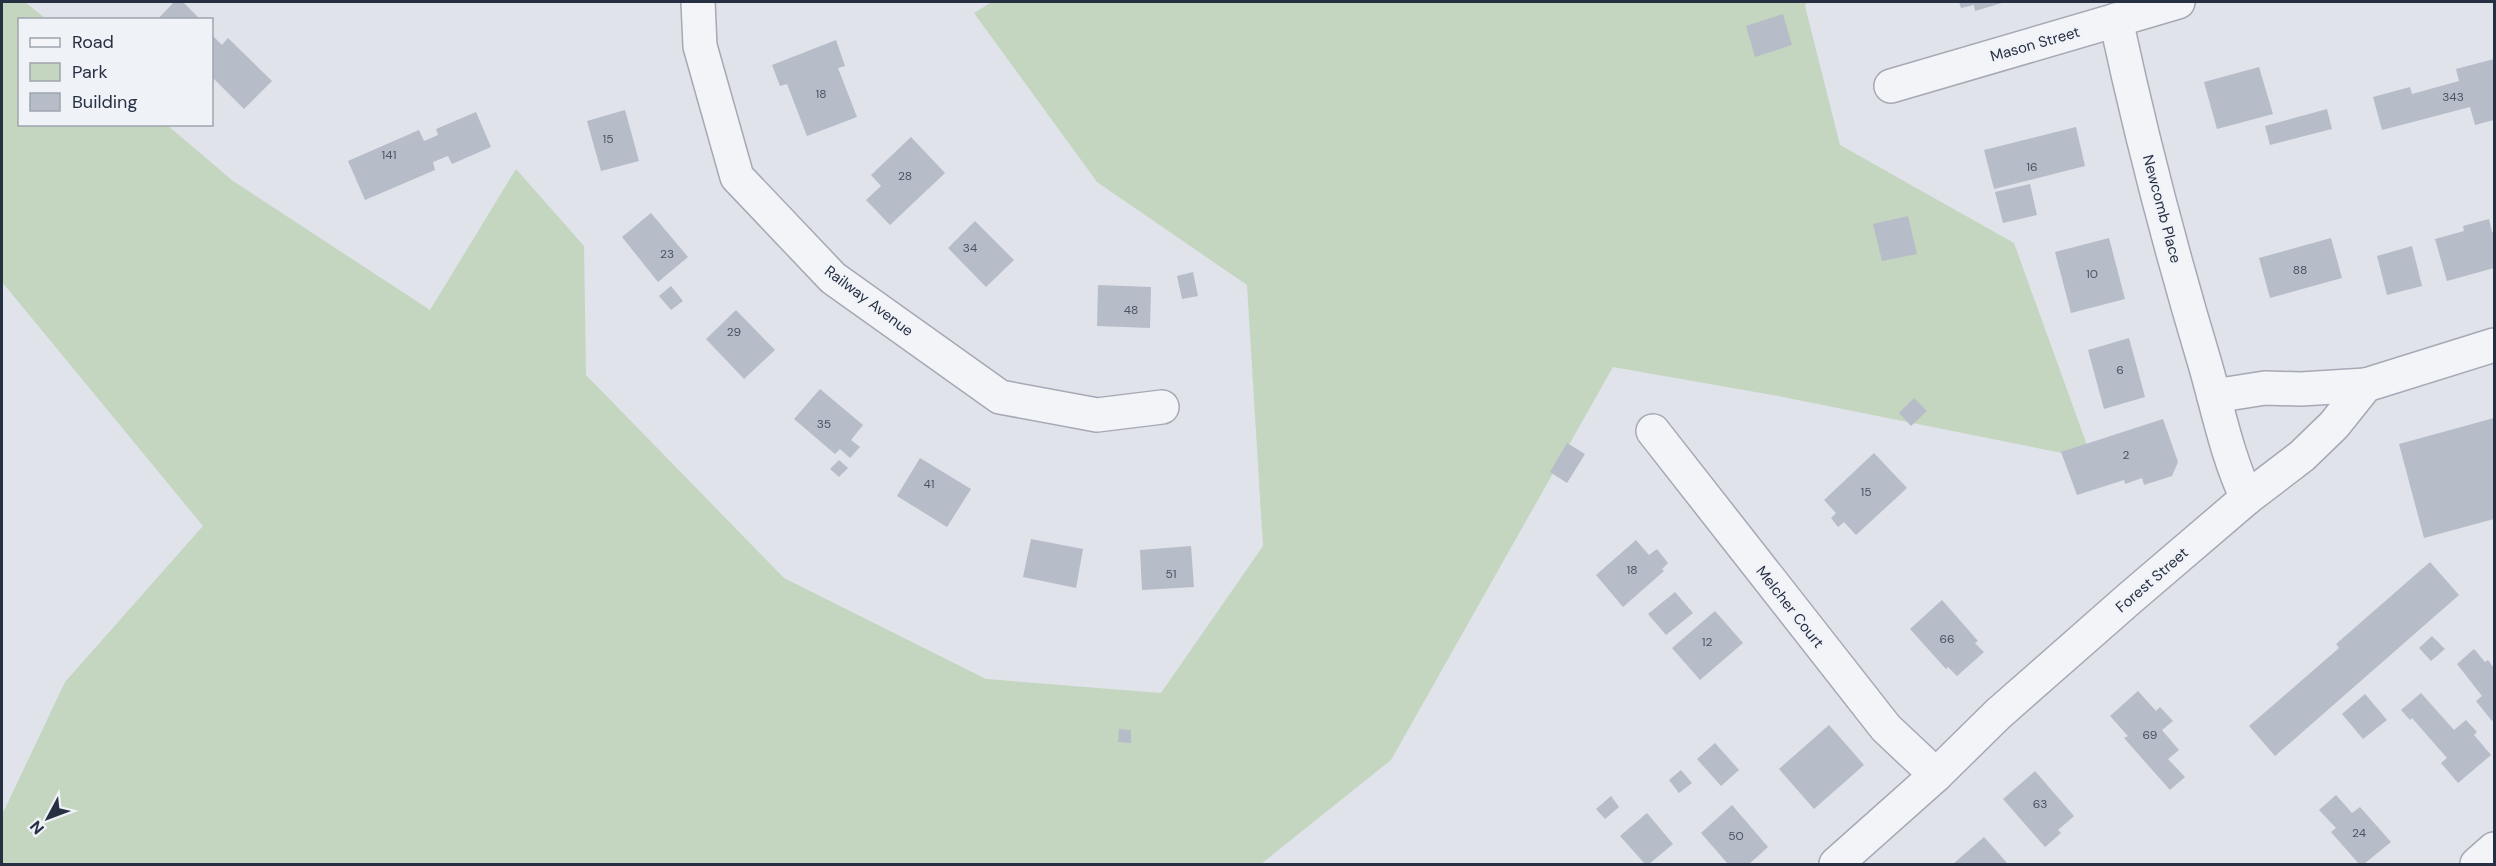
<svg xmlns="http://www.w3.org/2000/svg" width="2496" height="866" font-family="'DM Sans',sans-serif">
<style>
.green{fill:#c4d5c0}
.building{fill:#b6bcc8}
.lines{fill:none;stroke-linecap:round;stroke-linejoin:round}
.street-casing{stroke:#a5a9b5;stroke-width:36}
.street{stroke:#f3f4f8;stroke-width:33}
.labels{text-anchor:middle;stroke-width:4.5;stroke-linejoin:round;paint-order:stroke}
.number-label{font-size:12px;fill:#4b5264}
.street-label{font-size:15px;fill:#272f43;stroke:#eff2f7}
</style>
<rect width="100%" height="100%" fill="#e0e3ea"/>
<polygon class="green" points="2,2 25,2 46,19 20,20 20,124 167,125 233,181 430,310 516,169 584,246 586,375 784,578 986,679 1161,693 1263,546 1247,285 1097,182 974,13 992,2 1807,2 1805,6 1840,145 2014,243 2092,459 1778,396 1613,367 1391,760 1261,864 2,864 2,815 65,682 203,526 2,282"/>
<g class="building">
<polygon points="174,2 183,2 201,20 157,20"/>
<polygon points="1959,2 2002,2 2002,3 1975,11 1974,5 1961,8"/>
<polygon points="1783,14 1792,45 1755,57 1746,26"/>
<polygon points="212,35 222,45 228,38 272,81 244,109 212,77"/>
<polygon points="836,40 845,66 838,68 857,117 807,136 787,84 780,86 772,65"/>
<polygon points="2494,59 2494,120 2475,125 2470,107 2382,130 2373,97 2410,87 2412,94 2459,81 2456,69"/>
<polygon points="2259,67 2273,114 2217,129 2204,82"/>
<polygon points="2327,109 2332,129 2270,145 2265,126"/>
<polygon points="625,110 639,161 601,171 587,121"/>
<polygon points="476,112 491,147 452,164 448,156 433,162 435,170 365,200 348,161 419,130 424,141 438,135 436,129"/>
<polygon points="2076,127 2085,166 1994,189 1984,150"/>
<polygon points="911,137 945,173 890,225 866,200 881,186 871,175"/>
<polygon points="2030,184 2037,215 2003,223 1995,192"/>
<polygon points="651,213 688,257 658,282 622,237"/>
<polygon points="1908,216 1917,254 1882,261 1873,224"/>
<polygon points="2489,219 2492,232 2494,232 2494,268 2447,281 2435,239 2464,231 2463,226"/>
<polygon points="975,221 1014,260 986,287 948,248"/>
<polygon points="2109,238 2125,299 2071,313 2055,252"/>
<polygon points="2331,238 2342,278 2270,298 2259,258"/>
<polygon points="2412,246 2422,286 2387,295 2377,256"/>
<polygon points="1193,272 1198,296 1182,299 1177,276"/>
<polygon points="1098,285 1151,287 1150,328 1097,326"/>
<polygon points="671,286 683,301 671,310 659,296"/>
<polygon points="736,310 775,350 744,379 706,339"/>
<polygon points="2129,338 2145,397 2104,409 2088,350"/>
<polygon points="820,389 863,425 851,440 860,447 850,458 840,449 835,454 794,419"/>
<polygon points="1914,398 1927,411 1911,426 1899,413"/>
<polygon points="2494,418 2494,519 2424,538 2399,444"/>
<polygon points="2163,419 2178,462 2172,476 2144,485 2142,478 2125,484 2124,480 2077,495 2061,452"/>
<polygon points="1567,443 1585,454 1567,483 1550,472"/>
<polygon points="1874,453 1907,488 1856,535 1844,522 1838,527 1831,518 1836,513 1824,500"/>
<polygon points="920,458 971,489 947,527 897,496"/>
<polygon points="839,460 848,468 839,477 830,469"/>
<polygon points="1031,539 1083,549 1076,588 1023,577"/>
<polygon points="1636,540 1649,555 1657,549 1668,563 1662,569 1664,571 1623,607 1596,575"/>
<polygon points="1191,546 1194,587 1142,590 1140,550"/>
<polygon points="2430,562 2459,595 2275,756 2249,726 2339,648 2336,644"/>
<polygon points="1675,592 1693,613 1666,635 1648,614"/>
<polygon points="1942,600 1978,641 1975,643 1984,652 1957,676 1948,667 1946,669 1910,629"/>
<polygon points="1715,611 1743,643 1700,680 1672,648"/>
<polygon points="2432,636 2445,649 2431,661 2419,648"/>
<polygon points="2474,649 2485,662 2488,660 2494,668 2494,719 2492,721 2476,701 2482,696 2457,664"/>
<polygon points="2138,691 2156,711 2160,707 2173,721 2162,730 2179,750 2168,759 2185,777 2170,790 2124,738 2128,736 2110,716"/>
<polygon points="2421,693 2454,730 2466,720 2477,732 2474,735 2491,755 2458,783 2441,763 2447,758 2412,718 2410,720 2401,710"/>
<polygon points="2365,694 2387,720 2363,739 2342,714"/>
<polygon points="1829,725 1864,765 1814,809 1779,769"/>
<polygon points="1119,729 1131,730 1131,743 1118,742"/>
<polygon points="1715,743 1739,770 1721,786 1697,759"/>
<polygon points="1681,770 1692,783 1679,793 1669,780"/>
<polygon points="2035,771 2074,816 2058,830 2061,833 2045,847 2003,799"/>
<polygon points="2336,795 2352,813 2360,807 2391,842 2364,864 2359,864 2331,832 2336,828 2319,810"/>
<polygon points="1611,796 1619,807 1605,819 1596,809"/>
<polygon points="1732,805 1768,847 1749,864 1728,864 1701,833"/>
<polygon points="1647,813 1673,844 1649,864 1645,864 1620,836"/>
<polygon points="1984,837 2008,864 1953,864"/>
</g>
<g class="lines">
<defs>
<g id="street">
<polyline points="698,2 700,46 737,177 833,278 1000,397 1097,415 1162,407"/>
<path d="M2116 20C2141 136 2171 251 2205 364 2218 409 2227 456 2247 498"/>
<polyline points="1891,86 2178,2"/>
<polyline points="2214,396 2265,388 2301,389 2366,385"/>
<polyline points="1653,431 1886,728 1936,775"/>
<polyline points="1836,864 1936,775 1998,714 2130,598 2247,498 2302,456 2334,425 2366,385 2494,345"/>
<polyline points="2477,864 2494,849"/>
</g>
</defs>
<use href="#street" class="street-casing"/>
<use href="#street" class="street"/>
</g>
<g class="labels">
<g class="number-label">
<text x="821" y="98">18</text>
<text x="2453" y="101">343</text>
<text x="608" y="143">15</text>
<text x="389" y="159">141</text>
<text x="2032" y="171">16</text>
<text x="905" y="180">28</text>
<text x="970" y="252">34</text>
<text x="667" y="258">23</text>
<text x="2300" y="274">88</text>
<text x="2092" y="278">10</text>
<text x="1131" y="314">48</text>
<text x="734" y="336">29</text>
<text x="2120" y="374">6</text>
<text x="824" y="428">35</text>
<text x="2126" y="459">2</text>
<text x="929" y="488">41</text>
<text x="1866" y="496">15</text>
<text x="1632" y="574">18</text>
<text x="1171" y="578">51</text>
<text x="1947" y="643">66</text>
<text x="1707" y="646">12</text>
<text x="2150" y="739">69</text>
<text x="2040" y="808">63</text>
<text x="2359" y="837">24</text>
<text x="1736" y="840">50</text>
</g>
<g class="street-label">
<text transform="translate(2035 44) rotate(-16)" y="5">Mason Street</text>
<text transform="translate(2162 209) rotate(75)" y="5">Newcomb Place</text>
<text transform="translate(869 301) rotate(37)" y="5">Railway Avenue</text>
<text transform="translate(2152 580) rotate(-41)" y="5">Forest Street</text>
<text transform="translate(1790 607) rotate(52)" y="5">Melcher Court</text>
</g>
</g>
<rect width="2496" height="866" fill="none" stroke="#272f43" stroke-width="6"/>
<rect x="18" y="18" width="195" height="108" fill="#eff2f7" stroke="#9fa4af" stroke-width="1.5"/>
<rect x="30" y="38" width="30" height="9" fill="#f3f4f8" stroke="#9fa4af" stroke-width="1.5"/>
<text x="72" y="48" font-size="18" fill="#272f43">Road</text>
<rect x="30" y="63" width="30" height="18" fill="#c4d5c0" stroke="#9fa4af" stroke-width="1.5"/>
<text x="72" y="78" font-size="18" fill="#272f43">Park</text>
<rect x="30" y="93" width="30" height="18" fill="#b6bcc8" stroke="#9fa4af" stroke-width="1.5"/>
<text x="72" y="108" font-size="18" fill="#272f43">Building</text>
<g transform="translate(48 818) rotate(229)" stroke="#eff2f7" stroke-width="4.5" paint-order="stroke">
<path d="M0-4.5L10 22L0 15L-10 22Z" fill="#272f43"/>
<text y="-9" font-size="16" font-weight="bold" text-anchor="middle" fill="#272f43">N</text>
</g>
</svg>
